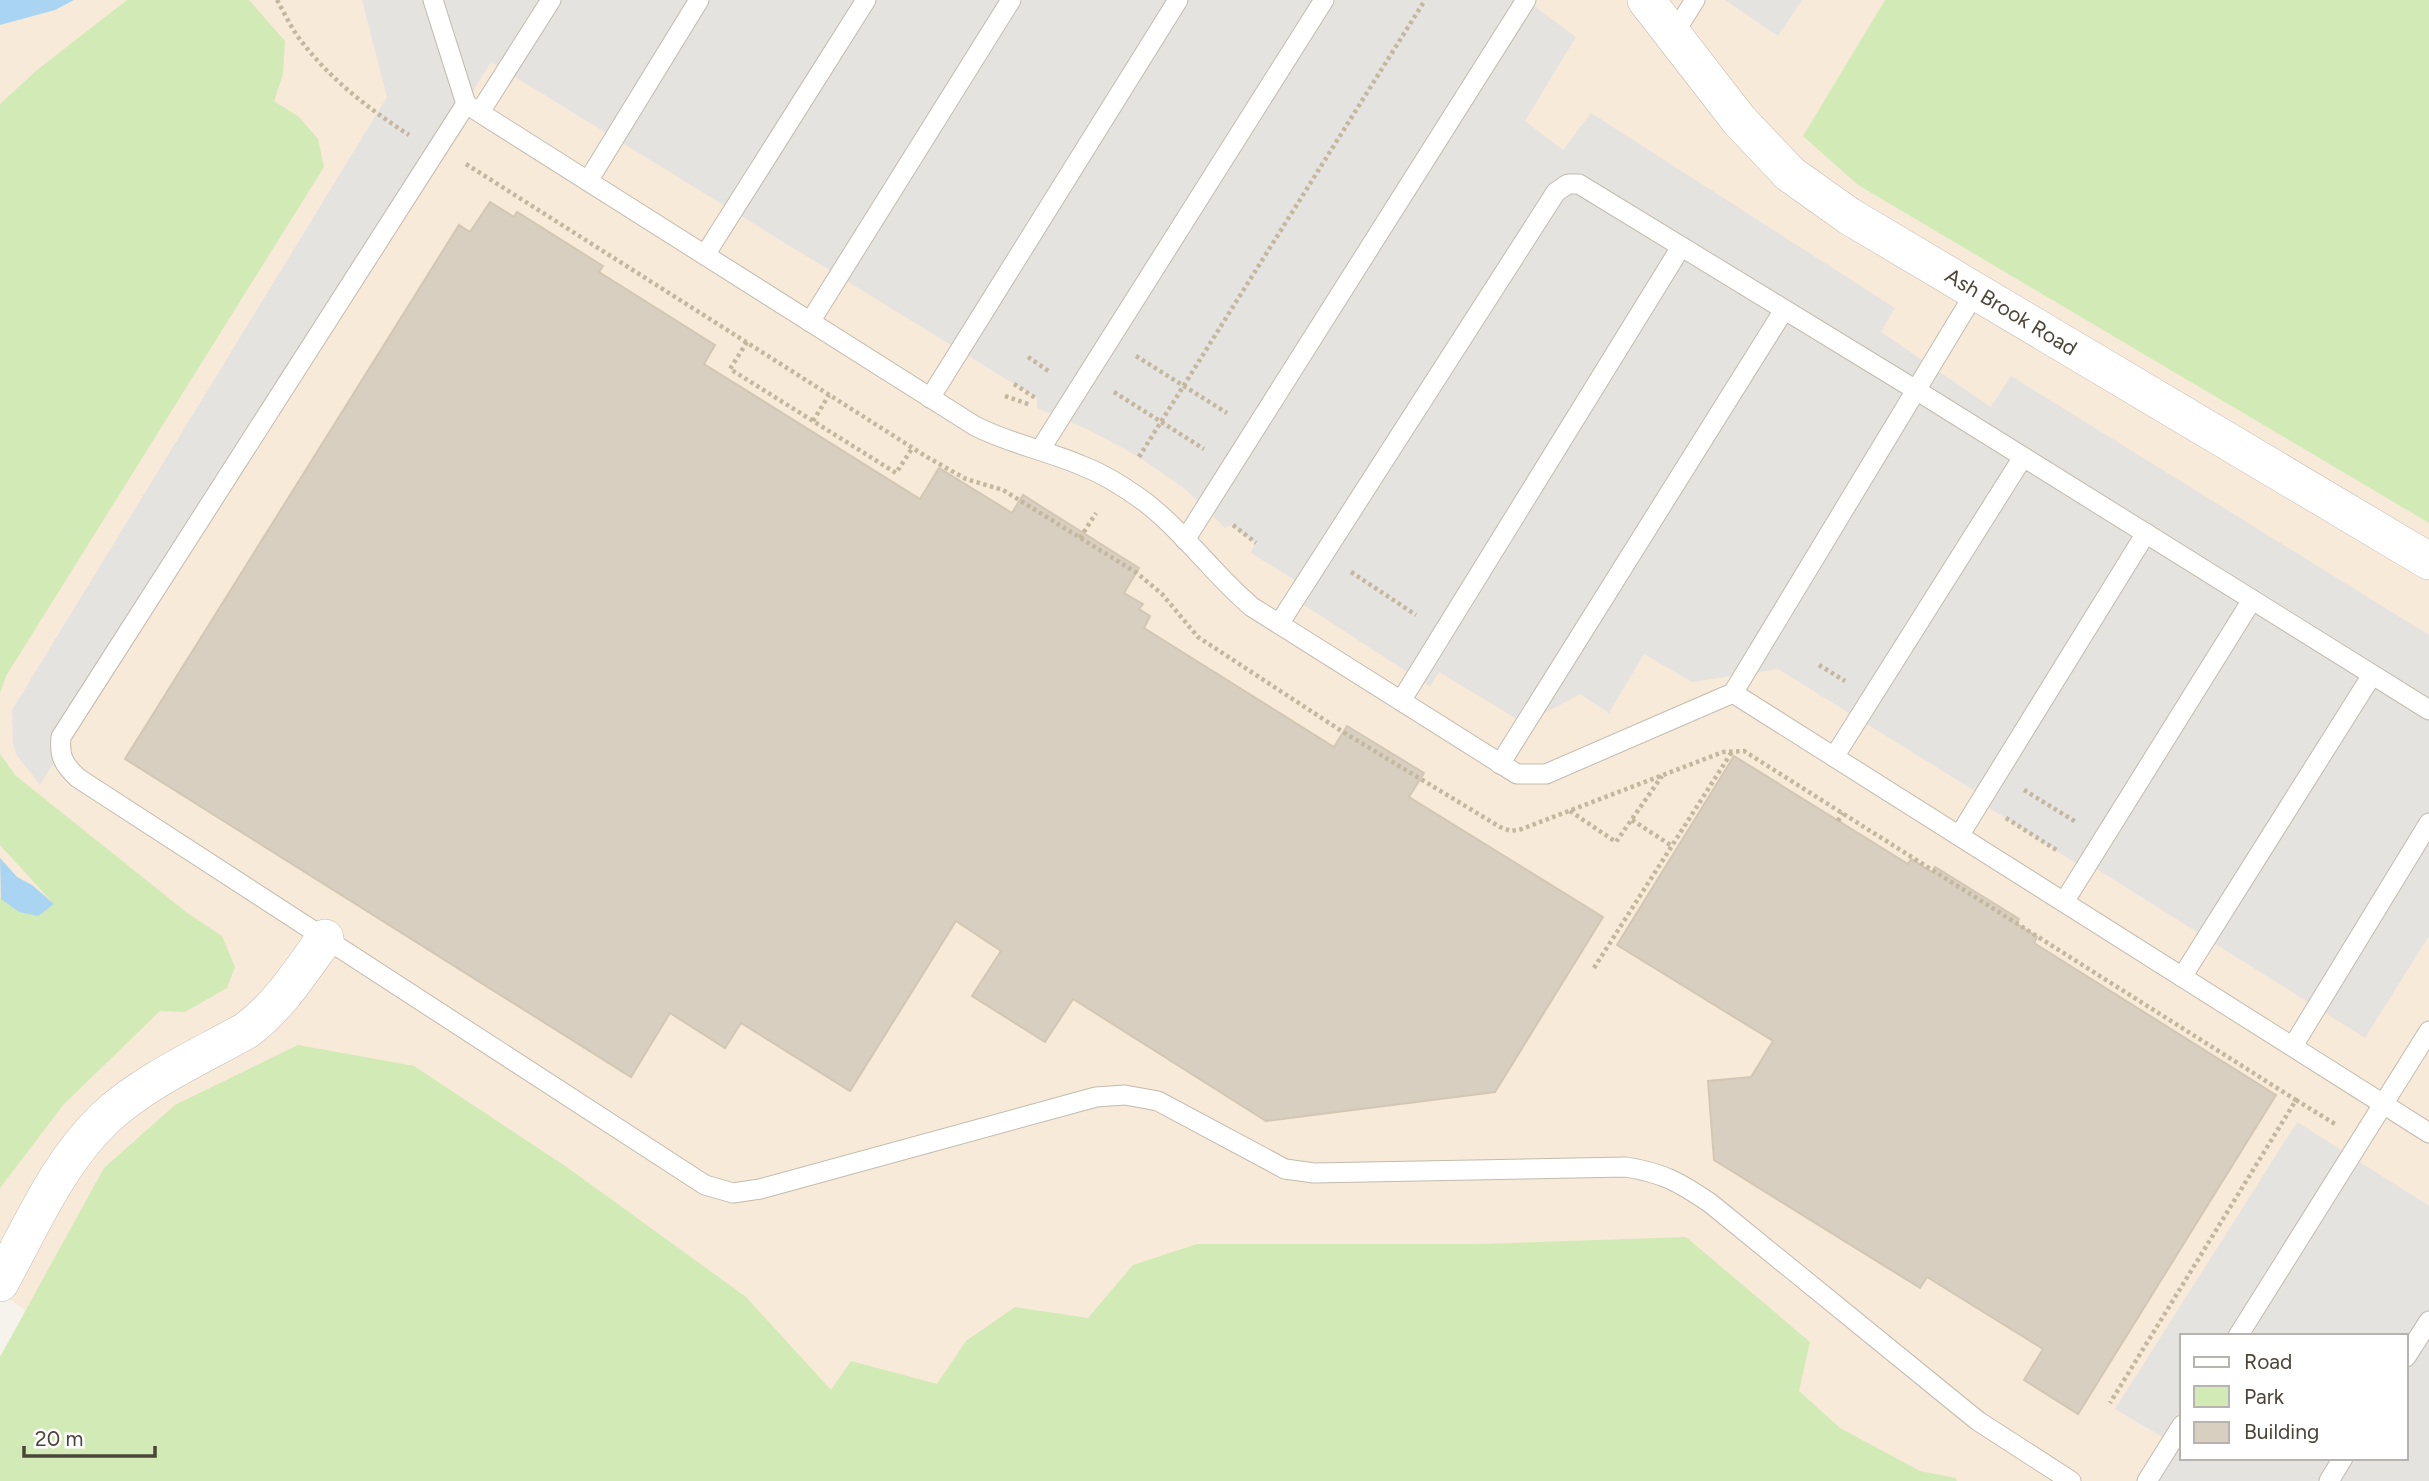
<svg xmlns="http://www.w3.org/2000/svg" width="2429" height="1481" font-family="Figtree,sans-serif">
<style>
.commercial{fill:#f7ead8;fill-rule:evenodd}
.green{fill:#d2eab5}
.parking{fill:#e5e3e0;fill-rule:evenodd}
.water{fill:#a9d4f2}
.building{fill:#d8cfc1;stroke:#d3c7b4;stroke-width:2}
.lines{fill:none;stroke-linecap:round;stroke-linejoin:round}
.lane-casing{stroke:#c2bbae;stroke-width:21}
.street-casing{stroke:#c2bbae;stroke-width:38}
.path{stroke:#c4b79f;stroke-width:4.5;stroke-dasharray:3.5 3.5;stroke-linecap:butt}
.lane{stroke:#fff;stroke-width:19}
.street{stroke:#fff;stroke-width:37}
.labels{text-anchor:middle;stroke-width:5;stroke-linejoin:round;paint-order:stroke}
.street-label{font-size:21px;fill:#4b4439;stroke:#fff}
</style>
<rect width="100%" height="100%" fill="#f6f3ec"/>
<path class="commercial" d="M0 0H1885L1804 136 1858 185 2429 523V1481H298L54 1330 0 1293ZM2182 1336H2406V1458H2182Z"/>
<g class="green">
<polygon points="127,0 249,0 285,41 283,74 274,101 299,117 318,139 324,167 6,676 0,693 0,104 37,70"/>
<polygon points="1885,0 2429,0 2429,523 1858,185 1803,136"/>
<polygon points="0,754 16,776 186,912 222,936 235,967 227,988 185,1012 160,1011 64,1104 0,1188 0,898 19,912 54,904 0,845"/>
<polygon points="298,1045 414,1066 568,1168 746,1297 831,1390 851,1361 937,1384 966,1341 1015,1307 1088,1318 1133,1265 1197,1244 1478,1244 1686,1237 1810,1342 1799,1391 1840,1428 1920,1471 1956,1478 1957,1481 0,1481 0,1357 104,1168 175,1105"/>
</g>
<g class="parking">
<polygon points="362,0 1526,0 1576,37 1525,121 1563,150 1591,113 1895,308 1881,332 1991,407 2011,376 2429,635 2429,936 2365,1038 2089,864 2085,869 1980,802 1983,796 1778,669 1692,682 1644,654 1609,713 1580,694 1525,724 1439,672 1430,687 1295,599 1303,585 1251,553 1255,543 1232,525 1225,528 1185,489 1139,457 1087,429 1037,408 1037,398 491,62 40,785 16,754 13,743 12,710 387,97"/>
<polygon points="1725,0 1802,0 1778,36"/>
<path d="M2297 1122 2429 1206V1481H2147L2171 1442 2115 1409ZM2182 1336H2406V1458H2182Z"/>
</g>
<g class="water">
<polygon points="0,0 74,0 55,10 0,25"/>
<polygon points="0,858 17,877 32,885 54,904 38,916 19,912 1,899"/>
</g>
<g class="building">
<polygon points="490,202 514,217 517,212 603,266 599,272 715,345 704,364 920,499 939,468 1012,513 1023,495 1139,568 1124,593 1143,604 1139,609 1150,616 1144,628 1334,747 1347,726 1424,773 1409,797 1603,917 1495,1092 1266,1121 1073,999 1045,1042 972,996 1001,951 956,921 850,1091 741,1023 725,1048 670,1013 631,1077 125,759 459,225 470,232"/>
<polygon points="1734,756 1908,864 1911,859 1932,872 1935,867 2019,919 2017,924 2037,937 2034,943 2276,1095 2078,1414 2024,1380 2043,1349 1927,1277 1920,1288 1714,1160 1708,1081 1751,1077 1773,1041 1617,945"/>
</g>
<g class="lines">
<defs>
<g id="lane">
<path d="M433 0 466 104 975 426C1010 444 1049 451 1085 467 1106 475 1127 489 1145 502 1185 533 1214 575 1252 607L1517 774H1546L1733 693 1976 291"/>
<polyline points="1673,35 1695,0"/>
<path d="M466 104 61 737C59 757 64 765 78 778L705 1185 733 1193 760 1189 1096 1097 1125 1095 1158 1101 1285 1169 1314 1173 1626 1167C1663 1173 1679 1182 1710 1203L1978 1421 2071 1481"/>
<polyline points="480,112 551,0"/>
<polyline points="588,181 699,0"/>
<polyline points="705,255 866,0"/>
<polyline points="810,322 1011,0"/>
<polyline points="930,398 1178,0"/>
<polyline points="1040,450 1324,0"/>
<polyline points="1185,540 1526,0"/>
<polyline points="1279,624 1556,192 1568,184 1579,184 1916,390 2429,710"/>
<polyline points="1733,693 2429,1133"/>
<polyline points="1401,701 1681,247"/>
<polyline points="1834,757 2023,457"/>
<polyline points="1500,764 1784,310"/>
<polyline points="1959,836 2146,533"/>
<polyline points="2064,902 2252,600"/>
<polyline points="2182,977 2372,675"/>
<polyline points="2293,1046 2429,823"/>
<polyline points="2238,1336 2429,1031"/>
<polyline points="2406,1357 2429,1321"/>
<polyline points="2147,1481 2182,1425"/>
<polyline points="2329,1481 2343,1458"/>
</g>
<g id="street">
<polyline points="1646,0 1739,120 1790,174 1849,216 2429,561"/>
<path d="M0 1283C31 1227 58 1162 106 1117 145 1081 201 1056 247 1030 280 1005 301 971 325 938"/>
</g>
</defs>
<use href="#lane" class="lane-casing"/>
<use href="#street" class="street-casing"/>
<g class="path">
<path d="M277 0C285 14 292 30 302 42 331 80 369 109 409 135"/>
<polyline points="466,164 927,457 966,479 1003,490 1137,573 1162,594 1198,637 1343,732 1500,827 1511,831 1522,829 1723,752 1744,751 2296,1100 2110,1403"/>
<polyline points="747,342 730,369 896,473 913,447"/>
<polyline points="1136,356 1227,413"/>
<polyline points="1028,357 1050,372"/>
<polyline points="1014,384 1037,399"/>
<polyline points="1114,392 1204,449"/>
<polyline points="1005,396 1031,405"/>
<polyline points="813,421 829,395"/>
<polyline points="1139,457 1425,0"/>
<polyline points="1233,525 1256,543"/>
<polyline points="1080,538 1096,513"/>
<polyline points="1351,572 1416,615"/>
<polyline points="1819,665 1845,681"/>
<polyline points="2024,790 2076,822"/>
<polyline points="1570,811 1616,842 1662,776"/>
<polyline points="2006,818 2058,851"/>
<polyline points="1632,820 1672,846"/>
<polyline points="1838,821 1843,813"/>
<polyline points="1594,968 1733,750"/>
<polyline points="2296,1100 2335,1124"/>
</g>
<use href="#lane" class="lane"/>
<use href="#street" class="street"/>
</g>
<g class="labels">
<g class="street-label">
<text transform="translate(2011 312) rotate(31)" y="7">Ash Brook Road</text>
</g>
</g>
<rect x="2180" y="1334" width="228" height="126" fill="#ffffff" stroke="#b7b4b0" stroke-width="2"/>
<rect x="2194" y="1357" width="35" height="10" fill="#ffffff" stroke="#b7b4b0" stroke-width="2"/>
<text x="2244" y="1369" font-size="21" fill="#4b4439">Road</text>
<rect x="2194" y="1386" width="35" height="21" fill="#d2eab5" stroke="#b7b4b0" stroke-width="2"/>
<text x="2244" y="1404" font-size="21" fill="#4b4439">Park</text>
<rect x="2194" y="1422" width="35" height="21" fill="#d8cfc1" stroke="#b7b4b0" stroke-width="2"/>
<text x="2244" y="1439" font-size="21" fill="#4b4439">Building</text>
<path d="M24 1446v10h131v-10" fill="none" stroke="#4b4439" stroke-width="3.5"/>
<text x="35" y="1446" font-size="21" fill="#4b4439" stroke="#ffffff" stroke-width="5" paint-order="stroke">20 m</text>
</svg>
